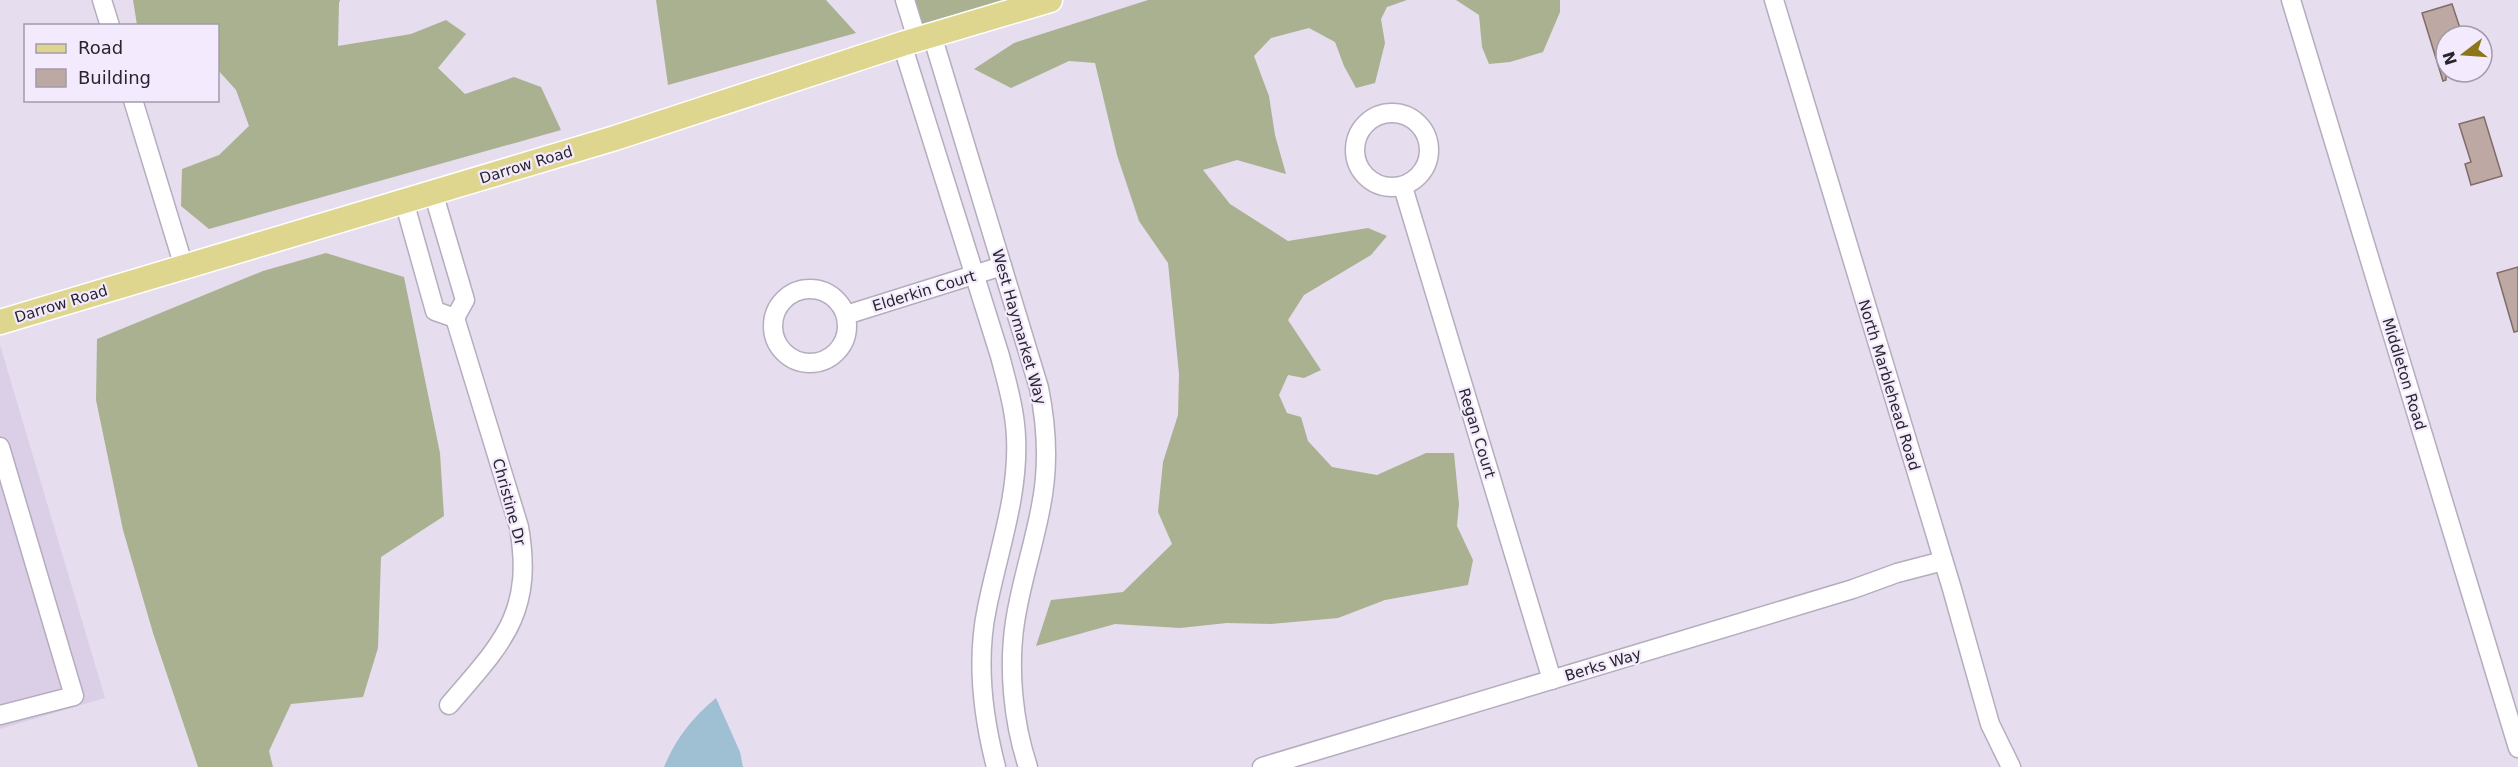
<svg xmlns="http://www.w3.org/2000/svg" width="2518" height="767" font-family="'DejaVu Sans',sans-serif">
<style>
.built{fill:#dbcfe8}
.forest{fill:#aab191}
.water{fill:#9fbfd3}
.building{fill:#bea8a4;stroke:#806c68;stroke-width:1.5}
.lines{fill:none;stroke-linecap:round;stroke-linejoin:round}
.minor-casing{stroke:#b5acbe;stroke-width:21}
.major-casing{stroke:#fff;stroke-width:27}
.minor{stroke:#fff;stroke-width:18}
.major{stroke:#ded68e;stroke-width:24}
.labels{text-anchor:middle;stroke-width:4.5;stroke-linejoin:round;paint-order:stroke}
.street-label{font-size:15px;fill:#29252c;stroke:#f3eafd}
</style>
<rect width="100%" height="100%" fill="#e6ddef"/>
<polygon class="built" points="0,345 105,698 0,729"/>
<g class="forest">
<polygon points="133,0 340,0 339,3 338,46 411,34 446,20 466,34 438,68 465,94 514,77 541,87 561,130 209,229 181,206 182,169 219,155 249,126 236,90 218,70 218,26 137,25"/>
<polygon points="656,0 826,0 856,33 668,85"/>
<polygon points="911,0 1050,0 917,39"/>
<polygon points="1148,0 1407,0 1387,7 1381,19 1385,43 1375,83 1356,88 1344,66 1335,42 1309,28 1271,38 1254,56 1269,96 1275,135 1286,174 1237,160 1203,170 1230,204 1288,241 1368,228 1387,236 1371,255 1304,295 1288,320 1321,370 1304,378 1288,375 1279,395 1287,413 1301,417 1308,441 1332,467 1377,475 1426,453 1454,453 1459,504 1457,526 1473,560 1468,585 1385,600 1338,618 1271,624 1227,623 1180,628 1115,624 1036,646 1051,600 1123,592 1172,544 1158,512 1163,462 1178,415 1179,374 1168,263 1139,221 1117,155 1095,63 1069,61 1011,88 974,69 1014,43"/>
<polygon points="1456,0 1560,0 1560,12 1543,52 1510,62 1489,64 1482,47 1479,15"/>
<polygon points="326,253 404,277 440,453 444,516 381,557 378,648 363,697 291,704 269,751 273,767 198,767 153,633 123,530 96,400 97,339 263,271"/>
</g>
<path class="water" d="M716 698 740 752 743 767H664C676 738 692 718 716 698Z"/>
<g class="building">
<polygon points="2452,4 2462,34 2446,36 2446,80 2443,81 2422,13"/>
<polygon points="2484,117 2502,176 2471,185 2465,164 2471,162 2459,124"/>
<polygon points="2518,267 2518,331 2514,332 2497,273"/>
</g>
<g class="lines">
<defs>
<g id="minor">
<polyline points="102,0 110,26"/>
<polyline points="905,0 917,39"/>
<polyline points="1774,0 1952,589 1990,724 2011,767"/>
<polyline points="2291,0 2518,748"/>
<path d="M932 35 1039 388C1047 427 1049 466 1041 506 1034 545 1021 582 1015 622 1008 668 1013 722 1028 767"/>
<path d="M902 44 1000 356C1007 383 1015 410 1016 437 1019 495 998 552 987 608 976 660 983 717 996 767"/>
<polyline points="133,100 184,267"/>
<circle cx="1392" cy="150" r="37"/>
<polyline points="1403,187 1552,680"/>
<polyline points="404,201 435,311 455,318 465,300 433,192"/>
<circle cx="810" cy="326" r="37"/>
<polyline points="846,315 1002,266"/>
<polyline points="0,447 74,696 0,715"/>
<path d="M449 705C502 643 534 614 519 527L455 318"/>
<polyline points="1262,767 1853,589 1897,573 1943,561"/>
</g>
<polyline id="major" points="0,322 615,138 902,44 1050,0"/>
</defs>
<use href="#minor" class="minor-casing"/>
<use href="#major" class="major-casing"/>
<use href="#minor" class="minor"/>
<use href="#major" class="major"/>
</g>
<g class="labels">
<g class="street-label">
<text transform="translate(526 165) rotate(-17)" y="5">Darrow Road</text>
<text transform="translate(924 291) rotate(-17)" y="5">Elderkin Court</text>
<text transform="translate(61 304) rotate(-17)" y="5">Darrow Road</text>
<text transform="translate(1019 327) rotate(74)" y="5">West Haymarket Way</text>
<text transform="translate(2404 374) rotate(73)" y="5">Middleton Road</text>
<text transform="translate(1889 385) rotate(73)" y="5">North Marblehead Road</text>
<text transform="translate(1477 433) rotate(73)" y="5">Regan Court</text>
<text transform="translate(509 502) rotate(75)" y="5">Christine Dr</text>
<text transform="translate(1603 665) rotate(-17)" y="5">Berks Way</text>
</g>
</g>
<rect x="24" y="24" width="195" height="78" fill="#f3eafd" stroke="#a29ba9" stroke-width="1.5"/>
<rect x="36" y="44" width="30" height="9" fill="#ded68e" stroke="#a29ba9" stroke-width="1.5"/>
<text x="78" y="54" font-size="18" fill="#29252c">Road</text>
<rect x="36" y="69" width="30" height="18" fill="#bea8a4" stroke="#a29ba9" stroke-width="1.5"/>
<text x="78" y="84" font-size="18" fill="#29252c">Building</text>
<g transform="translate(2464 54) rotate(253)"><circle r="28" fill="#f3eafd" stroke="#a29ba9" stroke-width="1.5"/>
<path d="M0-4.5L10 22L0 15L-10 22Z" fill="#8d761a"/>
<text y="-9" font-size="16" font-weight="bold" text-anchor="middle" fill="#29252c">N</text>
</g>
</svg>
